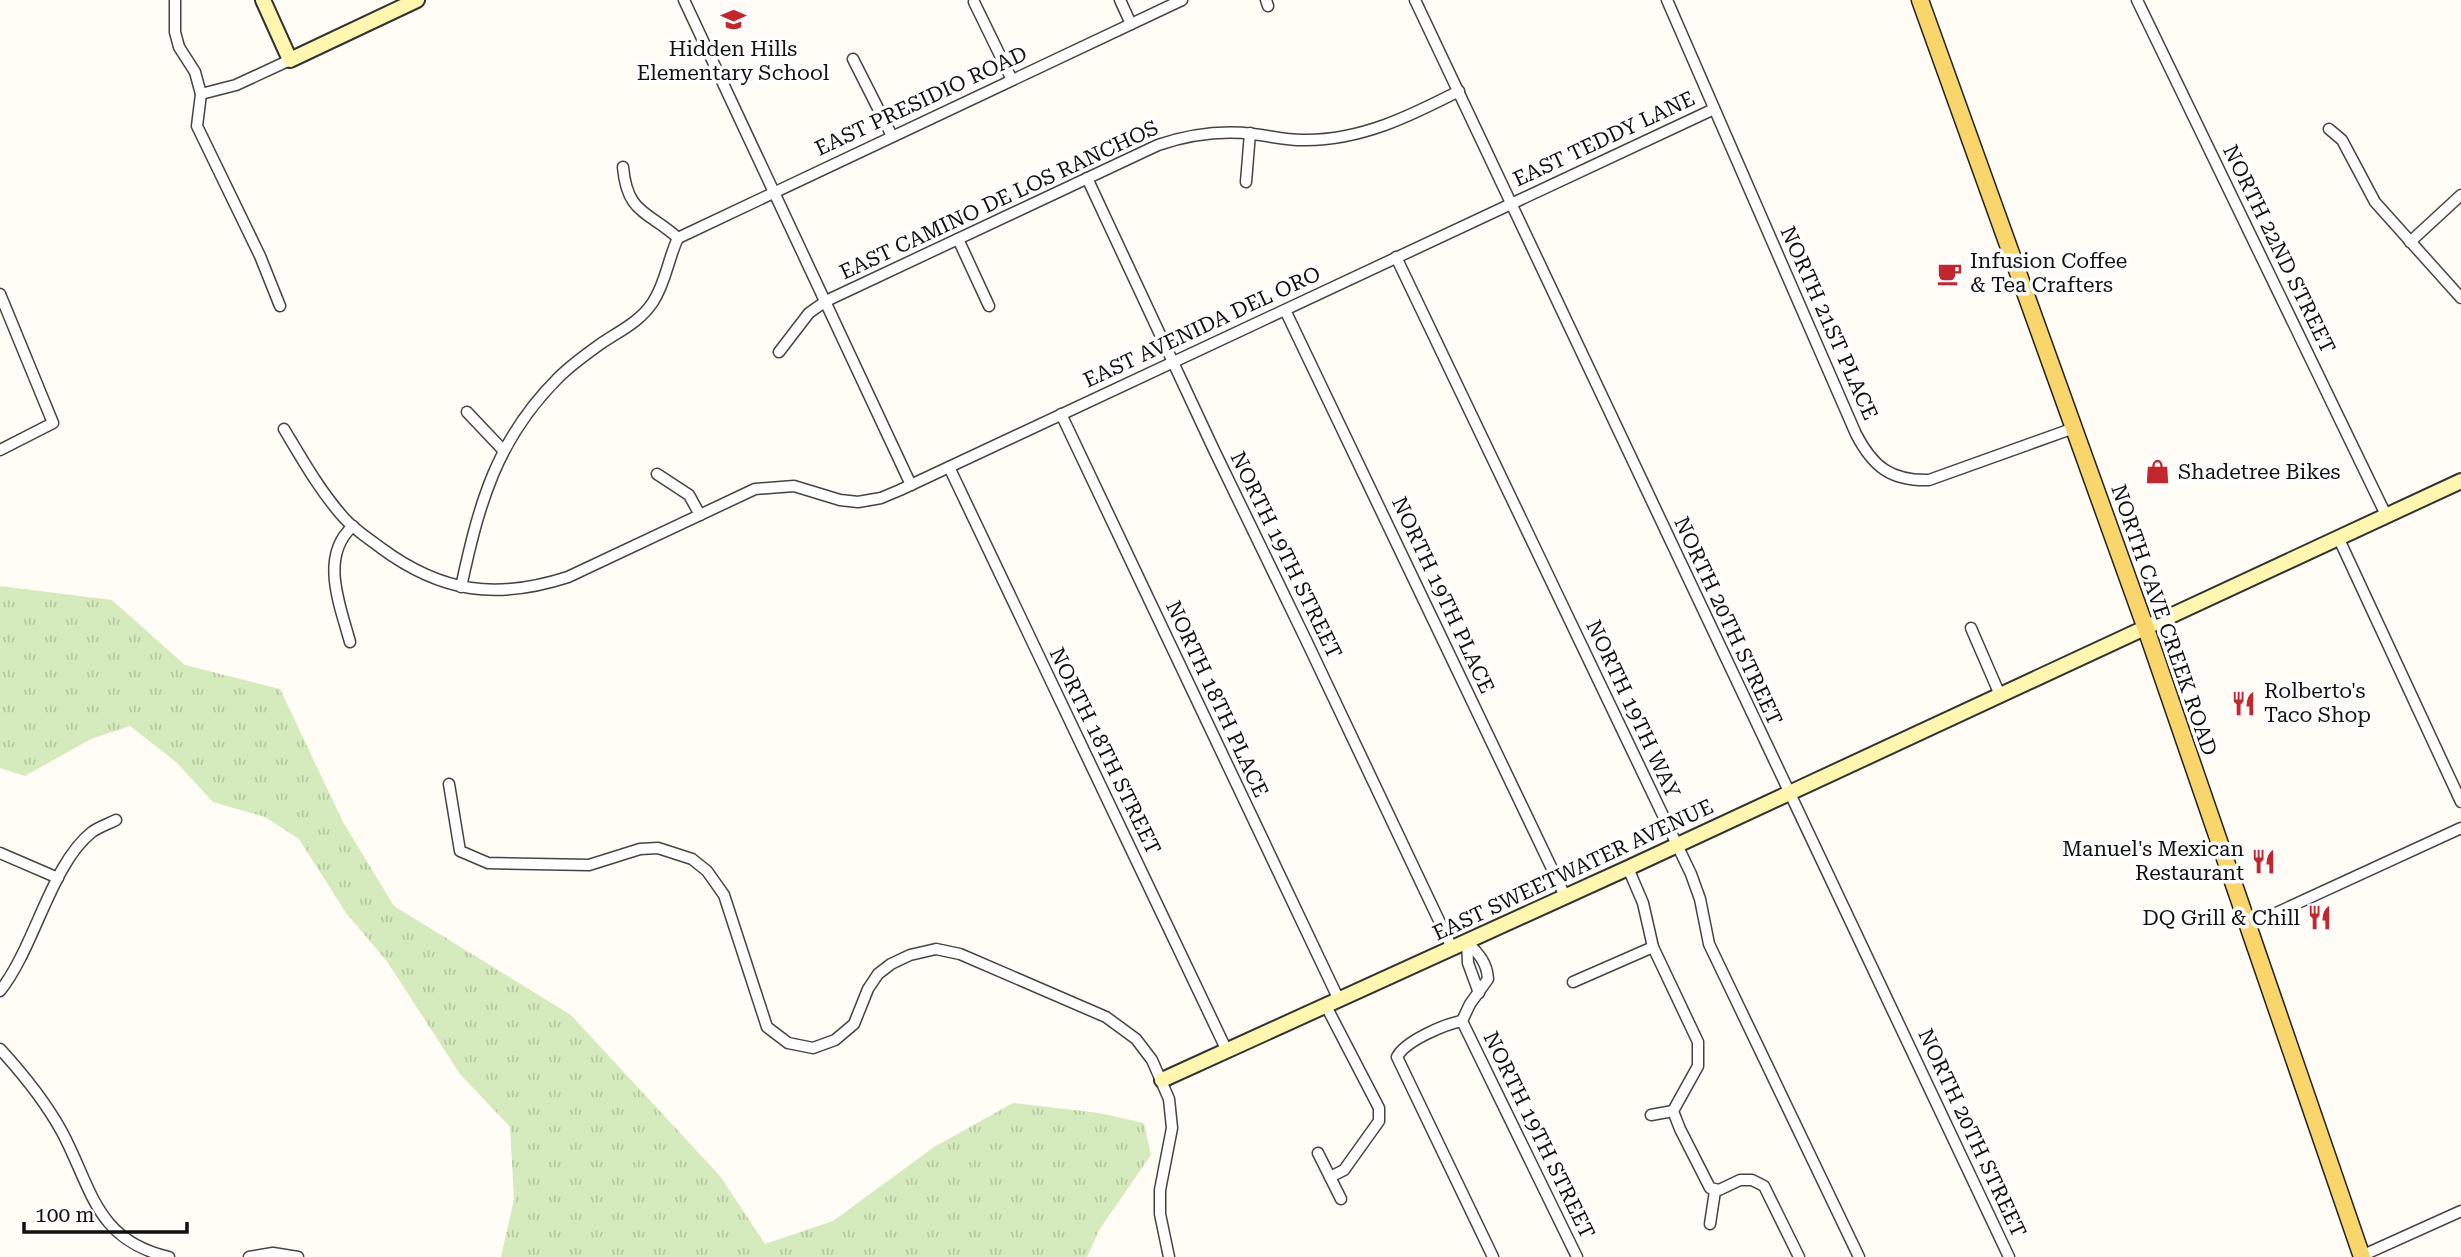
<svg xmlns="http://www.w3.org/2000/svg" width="2461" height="1257" font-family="'Roboto Serif',serif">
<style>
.grass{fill:url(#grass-tufts)}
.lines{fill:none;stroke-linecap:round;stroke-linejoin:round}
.street-casing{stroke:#444;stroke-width:13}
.secondary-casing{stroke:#333;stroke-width:18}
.primary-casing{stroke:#222;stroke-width:19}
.street{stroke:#fff;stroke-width:10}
.secondary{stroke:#fff6b0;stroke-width:14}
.primary{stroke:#f9d66b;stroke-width:16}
.labels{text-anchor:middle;stroke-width:7;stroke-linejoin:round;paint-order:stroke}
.poi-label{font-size:21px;fill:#111;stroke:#fff;text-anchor:start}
.street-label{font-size:21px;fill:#111;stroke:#fff}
</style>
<defs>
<pattern id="grass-tufts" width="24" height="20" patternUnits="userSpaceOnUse" patternTransform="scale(1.75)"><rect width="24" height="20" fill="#d5ebbd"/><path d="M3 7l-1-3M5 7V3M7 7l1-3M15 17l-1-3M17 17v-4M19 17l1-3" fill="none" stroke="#b6c8a1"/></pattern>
</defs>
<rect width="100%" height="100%" fill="#fffdf5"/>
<polygon class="grass" points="0,586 112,600 185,665 280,689 343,822 394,906 571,1015 720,1176 765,1244 833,1221 934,1147 1013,1103 1099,1113 1144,1123 1151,1155 1099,1230 1087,1257 501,1257 514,1199 510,1127 460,1074 386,960 346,913 299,839 265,817 213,802 176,762 130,726 91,739 25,776 0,768"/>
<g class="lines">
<defs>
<g id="street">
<polyline points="175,0 175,32 179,47 195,72 201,94 197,126 260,256 280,306"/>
<polyline points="684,0 911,485"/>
<polyline points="1120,0 1131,24"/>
<polyline points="1266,0 1268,6"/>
<polyline points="1415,0 2009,1257"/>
<path d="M1667 0 1856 434C1873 467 1891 481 1929 480L2074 428"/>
<polyline points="2137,0 2386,515"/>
<polyline points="974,2 1012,80"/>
<polyline points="853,59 892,136"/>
<polyline points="201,94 236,85 290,60"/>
<polyline points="2329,129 2342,140 2375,202 2461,298"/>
<path d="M623 167C627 214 648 211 678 238"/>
<polyline points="1087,178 1214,450 1306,640 1452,948"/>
<polyline points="1246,182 1250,133"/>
<polyline points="678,238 1182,0"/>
<polyline points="958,239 989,306"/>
<polyline points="2410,242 2461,195"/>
<polyline points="1396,257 1691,874 1700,899 1709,944 1859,1257"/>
<polyline points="0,294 53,423 0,450"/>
<polyline points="1285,310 1565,896"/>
<path d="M779 352 809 313 826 301 1158 145C1188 135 1221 130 1253 134 1271 136 1289 141 1306 140 1362 140 1410 116 1459 91"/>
<polyline points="467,412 503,450"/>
<polyline points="1061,414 1339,1000"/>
<path d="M284 429C302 459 320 491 344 518 355 530 369 539 381 548 442 593 497 600 568 577L755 489 794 486 840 500 858 502 881 498 900 490 1714 109"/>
<polyline points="949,467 1227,1051"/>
<polyline points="657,474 689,495 700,515"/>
<polyline points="2338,537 2461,802"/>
<path d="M461 587C479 504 496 440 558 378 570 366 585 355 599 345 619 331 639 323 653 302 666 282 668 259 678 238"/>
<polyline points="1971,628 2000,695"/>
<path d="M350 642C340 605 319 556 353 526"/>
<polyline points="449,784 460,851 488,863 589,865 640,849 658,848 692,859 707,871 724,895 767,1027 788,1043 813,1048 835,1040 854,1024 868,989 878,974 891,964 910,955 936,949 960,954 1106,1017 1136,1039 1152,1060 1169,1099 1172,1128 1160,1190 1160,1214 1169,1257"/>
<polyline points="0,853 58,878"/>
<polyline points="1628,868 1643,903 1653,947 1698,1042 1698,1066 1673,1111 1680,1129 1710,1188 1719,1190 1740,1180 1752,1180 1764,1186 1799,1257"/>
<polyline points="2250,925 2461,828"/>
<path d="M1467 942C1478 953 1487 962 1488 979L1470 1004 1462 1021 1577 1257"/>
<polyline points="1467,942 1468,963 1479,993"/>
<polyline points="1573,982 1653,947"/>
<path d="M0 991C35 947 51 864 92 832 99 827 108 824 116 820"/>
<polyline points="1326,1006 1379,1108 1379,1121 1344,1170 1330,1177"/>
<path d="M1462 1021C1445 1024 1405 1041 1397 1057L1493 1257"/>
<path d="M0 1049C23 1074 45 1101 62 1132 92 1188 95 1240 169 1257"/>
<polyline points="1651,1115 1673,1111"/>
<polyline points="1318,1153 1341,1199"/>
<polyline points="1710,1224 1715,1191"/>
<polyline points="249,1257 273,1253 298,1257"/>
<polyline points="2359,1257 2461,1211"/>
</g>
<g id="secondary">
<polyline points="263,0 290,60 417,0"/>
<polyline points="1162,1080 1628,868 2461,481"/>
</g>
<polyline id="primary" points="1920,0 2145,626 2362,1257"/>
</defs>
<use href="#street" class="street-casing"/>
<use href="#secondary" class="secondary-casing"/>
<use href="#primary" class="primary-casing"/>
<use href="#street" class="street"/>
<use href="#secondary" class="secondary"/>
<use href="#primary" class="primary"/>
</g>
<defs>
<symbol id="school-bare" viewBox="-9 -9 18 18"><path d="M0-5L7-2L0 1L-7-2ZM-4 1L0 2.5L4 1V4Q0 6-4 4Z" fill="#c4262e" stroke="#fff" stroke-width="2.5" paint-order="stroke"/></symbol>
<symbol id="cafe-bare" viewBox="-9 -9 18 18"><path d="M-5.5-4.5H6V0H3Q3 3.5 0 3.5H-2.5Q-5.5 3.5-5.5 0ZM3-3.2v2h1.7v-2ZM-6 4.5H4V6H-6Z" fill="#c4262e" stroke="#fff" stroke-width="2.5" paint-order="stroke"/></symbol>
<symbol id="shop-bare" viewBox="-9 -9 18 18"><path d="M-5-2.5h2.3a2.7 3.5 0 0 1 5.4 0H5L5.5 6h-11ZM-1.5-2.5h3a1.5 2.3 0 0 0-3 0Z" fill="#c4262e" stroke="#fff" stroke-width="2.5" paint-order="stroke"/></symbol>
<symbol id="restaurant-bare" viewBox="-9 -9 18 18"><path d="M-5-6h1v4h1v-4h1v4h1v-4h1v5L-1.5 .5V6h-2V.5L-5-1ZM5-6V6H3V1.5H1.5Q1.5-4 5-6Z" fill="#c4262e" stroke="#fff" stroke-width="2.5" paint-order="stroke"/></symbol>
</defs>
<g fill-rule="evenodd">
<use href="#school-bare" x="716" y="2" width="35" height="35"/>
<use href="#cafe-bare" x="1932" y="256" width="35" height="35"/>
<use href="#shop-bare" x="2140" y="454" width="35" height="35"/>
<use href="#restaurant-bare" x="2226" y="686" width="35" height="35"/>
<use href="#restaurant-bare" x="2246" y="844" width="35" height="35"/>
<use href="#restaurant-bare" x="2302" y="900" width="35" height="35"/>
</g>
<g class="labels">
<g class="poi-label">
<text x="733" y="56" text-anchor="middle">Hidden Hills<tspan x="733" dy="24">Elementary School</tspan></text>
<text x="1970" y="268">Infusion Coffee<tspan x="1970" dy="24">&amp; Tea Crafters</tspan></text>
<text x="2178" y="479">Shadetree Bikes</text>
<text x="2264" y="698">Rolberto's<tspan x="2264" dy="24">Taco Shop</tspan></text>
<text x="2244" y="856" text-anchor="end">Manuel's Mexican<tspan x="2244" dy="24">Restaurant</tspan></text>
<text x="2300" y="925" text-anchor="end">DQ Grill &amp; Chill</text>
</g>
<g class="street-label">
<text transform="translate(921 101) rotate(-25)" y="7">EAST PRESIDIO ROAD</text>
<text transform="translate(1604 139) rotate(-25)" y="7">EAST TEDDY LANE</text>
<text transform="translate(999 200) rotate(-25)" y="7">EAST CAMINO DE LOS RANCHOS</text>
<text transform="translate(2279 249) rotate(64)" y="7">NORTH 22ND STREET</text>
<text transform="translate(1829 323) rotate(66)" y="7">NORTH 21ST PLACE</text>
<text transform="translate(1202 327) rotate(-25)" y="7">EAST AVENIDA DEL ORO</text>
<text transform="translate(1286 555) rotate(64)" y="7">NORTH 19TH STREET</text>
<text transform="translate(1443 595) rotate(65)" y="7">NORTH 19TH PLACE</text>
<text transform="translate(2164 620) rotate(71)" y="7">NORTH CAVE CREEK ROAD</text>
<text transform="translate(1728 621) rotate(65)" y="7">NORTH 20TH STREET</text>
<text transform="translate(1217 699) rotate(65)" y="7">NORTH 18TH PLACE</text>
<text transform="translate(1633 709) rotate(65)" y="7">NORTH 19TH WAY</text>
<text transform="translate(1105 751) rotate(64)" y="7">NORTH 18TH STREET</text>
<text transform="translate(1573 870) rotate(-25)" y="7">EAST SWEETWATER AVENUE</text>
<text transform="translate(1972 1133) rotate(65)" y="7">NORTH 20TH STREET</text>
<text transform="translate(1539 1135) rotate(64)" y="7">NORTH 19TH STREET</text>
</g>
</g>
<path d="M24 1222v10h163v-10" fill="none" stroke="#111111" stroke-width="3.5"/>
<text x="35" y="1222" font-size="21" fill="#111111" stroke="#ffffff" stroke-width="5" paint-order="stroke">100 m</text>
</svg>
